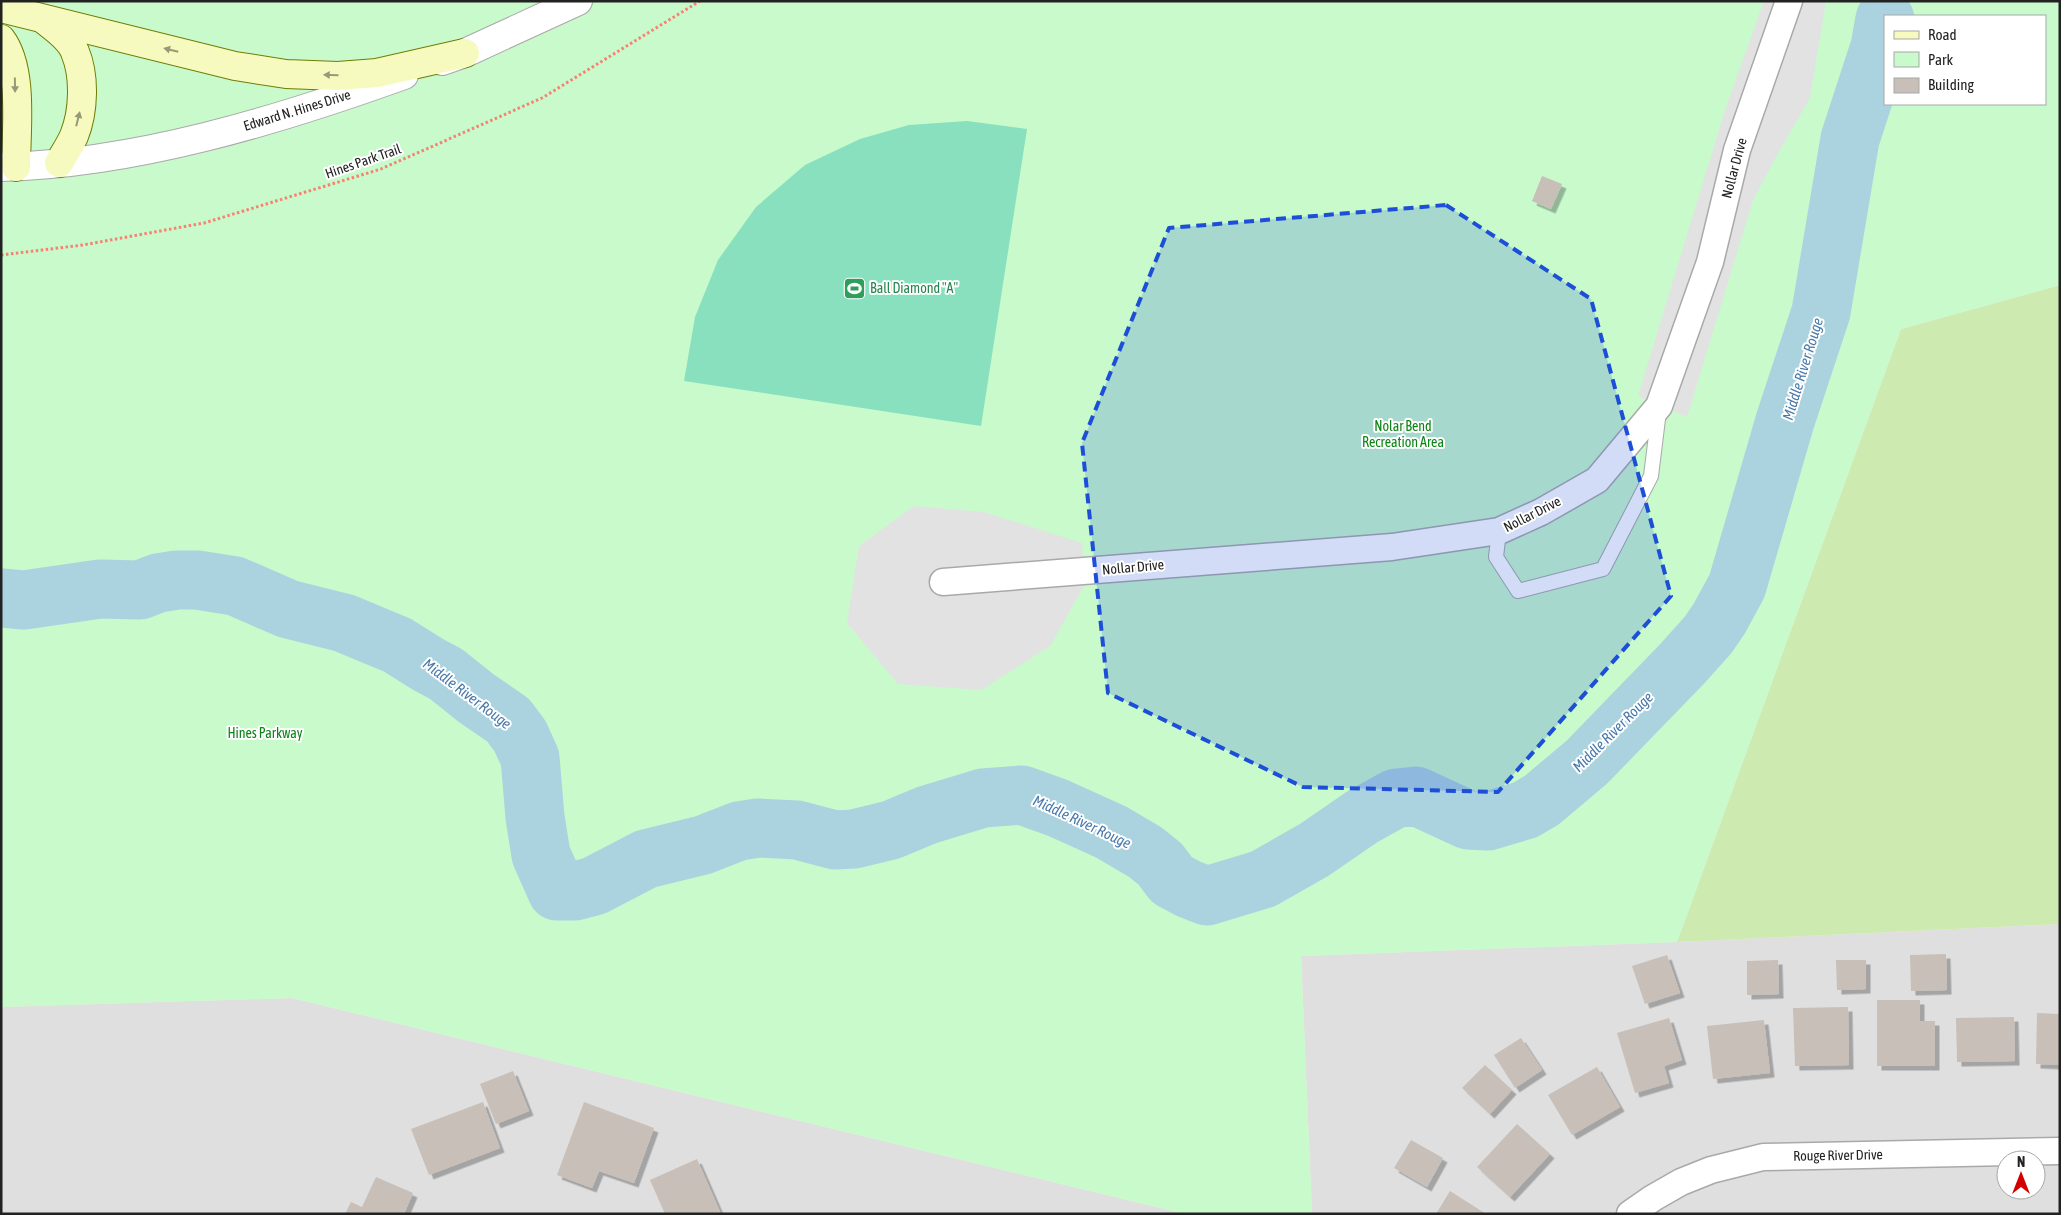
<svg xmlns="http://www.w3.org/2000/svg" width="2061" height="1215" font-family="'Asap Condensed',sans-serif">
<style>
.residential{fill:#e0dfdf;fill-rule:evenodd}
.grass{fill:#cdebb0}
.park{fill:#c8facc;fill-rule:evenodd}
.pitch{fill:#88e0be}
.parking{fill:#e2e2e2}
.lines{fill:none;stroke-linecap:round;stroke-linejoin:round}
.river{stroke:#aad3df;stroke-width:59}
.building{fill:#c7bfb8;filter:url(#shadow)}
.service-casing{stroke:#a9a9a9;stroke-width:16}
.minor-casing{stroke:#a9a9a9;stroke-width:29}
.tertiary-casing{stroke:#a9a9a9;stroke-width:30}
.secondary-casing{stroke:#707d05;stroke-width:30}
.path{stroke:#fa8072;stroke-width:3;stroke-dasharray:2.5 2.5;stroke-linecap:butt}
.service{stroke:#fff;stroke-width:14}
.minor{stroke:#fff;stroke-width:26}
.tertiary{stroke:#fff;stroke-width:28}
.secondary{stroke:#f7fabf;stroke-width:28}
.oneway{fill:#979978}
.marked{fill:#1d4ed8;fill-opacity:0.2;stroke:#1d4ed8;stroke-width:4;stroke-dasharray:10 6;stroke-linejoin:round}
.labels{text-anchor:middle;stroke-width:4;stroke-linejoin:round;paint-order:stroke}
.street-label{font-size:14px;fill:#222;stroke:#fff}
.leisure-label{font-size:14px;fill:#27864d;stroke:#fff;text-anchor:start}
.park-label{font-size:14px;fill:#0c8416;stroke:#fff}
.water-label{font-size:15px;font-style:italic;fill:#4a7aab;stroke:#fff}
</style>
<defs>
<filter id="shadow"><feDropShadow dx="4.5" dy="4.5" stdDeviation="0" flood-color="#0004"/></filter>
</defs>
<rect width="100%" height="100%" fill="#f2efe9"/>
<g class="residential">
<path d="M2060 924V1214H1312L1301 956 1677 942ZM2006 1160H2036V1190H2006Z"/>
<polygon points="292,998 1185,1214 1,1214 1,1007"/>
</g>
<polygon class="grass" points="2060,285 2060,924 1677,942 1901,329"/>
<path class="park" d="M1 1H2060V285L1901 329 1677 942 1301 956 1312 1214H1185L292 998 1 1007ZM1885 16H2045V104H1885Z"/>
<polygon class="pitch" points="967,121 1027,129 981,426 684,381 695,317 718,260 756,207 805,165 860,139 909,125"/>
<g class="parking">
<polygon points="1764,1 1826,1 1810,98 1777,155 1753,200 1687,417 1638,396 1725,110"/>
<polygon points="914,506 984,512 1082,543 1085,584 1050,646 981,690 898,684 847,623 859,546"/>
</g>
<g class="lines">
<polyline class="river" points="1,598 24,600 100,589 140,590 158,583 177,580 197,580 235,586 288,609 344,623 397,645 429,665 446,674 476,698 508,720 520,736 530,758 535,817 541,855 557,891 575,891 594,886 646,859 703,845 739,831 758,828 797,830 835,840 854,839 891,830 927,815 983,798 1022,795 1058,808 1111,832 1145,852 1160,864 1172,880 1189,889 1207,896 1263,879 1314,850 1362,817 1396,798 1416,796 1468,820 1488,821 1525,810 1542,800 1587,762 1682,664 1708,635 1719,619 1737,586 1785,421 1821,312 1850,139 1880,47 1885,19"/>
</g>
<g class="building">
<polygon points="1542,176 1562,184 1551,209 1532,201"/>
<polygon points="1946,954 1947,990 1911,991 1910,955"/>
<polygon points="1667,955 1680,993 1645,1004 1632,966"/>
<polygon points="1778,960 1779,994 1747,995 1747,961"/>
<polygon points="1836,960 1866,960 1866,989 1837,990"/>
<polygon points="1877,1000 1920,1000 1920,1021 1935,1021 1935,1066 1877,1066"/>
<polygon points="1848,1007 1849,1065 1795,1066 1793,1008"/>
<polygon points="2037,1013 2060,1014 2060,1065 2036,1064"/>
<polygon points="2014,1017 2015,1061 1957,1062 1956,1018"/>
<polygon points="1669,1018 1682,1060 1664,1066 1669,1083 1635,1093 1617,1033"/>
<polygon points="1764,1020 1770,1073 1713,1079 1707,1026"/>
<polygon points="1521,1038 1542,1070 1515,1088 1494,1055"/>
<polygon points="1485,1065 1512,1090 1490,1114 1462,1088"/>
<polygon points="1597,1067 1620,1107 1572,1135 1548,1095"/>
<polygon points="513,1071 529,1111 496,1124 480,1084"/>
<polygon points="483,1102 500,1148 429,1175 411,1129"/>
<polygon points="584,1102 654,1128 634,1183 599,1171 592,1188 557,1175"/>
<polygon points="1517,1124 1550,1154 1510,1197 1477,1167"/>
<polygon points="1411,1140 1443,1158 1427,1187 1394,1168"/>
<polygon points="697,1159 721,1214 665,1214 650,1180"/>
<polygon points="376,1177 413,1193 404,1214 345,1214 351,1202 362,1207"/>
<polygon points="1450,1191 1486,1214 1436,1214"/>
</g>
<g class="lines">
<defs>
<polyline id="service" points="1499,531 1496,557 1518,591 1603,569 1651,476 1659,411"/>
<g id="minor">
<polyline points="943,582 1392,547 1499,531 1541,512 1597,480 1659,406 1710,262 1737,150 1789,1"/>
<polyline points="1630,1214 1653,1198 1681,1182 1711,1170 1763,1157 2060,1151"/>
</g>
<g id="tertiary">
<polyline points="442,61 465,53 578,1"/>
<path d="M1 167C135 164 279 120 404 75"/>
</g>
<g id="secondary">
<polyline points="1,8 235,66 286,74 338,76 377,73 465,53"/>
<path d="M43 19C54 28 70 38 75 52 85 76 84 111 74 136 70 145 64 154 59 163"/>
<path d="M1 39C24 69 16 131 16 167"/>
</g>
</defs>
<use href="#service" class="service-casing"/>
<use href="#minor" class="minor-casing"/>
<use href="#tertiary" class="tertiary-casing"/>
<use href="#secondary" class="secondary-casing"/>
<polyline class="path" points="1,255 83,245 204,223 381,169 542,98 700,1"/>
<use href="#service" class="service"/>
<use href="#minor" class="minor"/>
<use href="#tertiary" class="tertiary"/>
<use href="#secondary" class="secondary"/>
</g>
<defs><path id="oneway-solid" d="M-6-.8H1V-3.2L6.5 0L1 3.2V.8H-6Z" transform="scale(1.25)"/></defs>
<g class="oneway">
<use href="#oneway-solid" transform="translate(171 50) rotate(-166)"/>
<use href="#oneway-solid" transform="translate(331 75) rotate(-179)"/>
<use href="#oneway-solid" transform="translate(15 85) rotate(89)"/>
<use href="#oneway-solid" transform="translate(78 119) rotate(-76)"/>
</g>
<path class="marked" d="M1446 205 1591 299 1671 596 1498 792 1303 787 1108 693 1082 443 1169 228Z"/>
<defs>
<symbol id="stadium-square" viewBox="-11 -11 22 22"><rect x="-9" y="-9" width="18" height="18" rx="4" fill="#2e9e5b" stroke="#fff"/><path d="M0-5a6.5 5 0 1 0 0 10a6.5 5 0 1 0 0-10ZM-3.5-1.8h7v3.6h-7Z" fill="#fff"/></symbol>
</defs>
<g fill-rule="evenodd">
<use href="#stadium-square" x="842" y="276" width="25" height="25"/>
</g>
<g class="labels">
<g class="street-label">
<text transform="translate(297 110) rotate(-17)" y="5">Edward N. Hines Drive</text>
<text transform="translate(363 161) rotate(-19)" y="5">Hines Park Trail</text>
<text transform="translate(1734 168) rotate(-75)" y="5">Nollar Drive</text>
<text transform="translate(1532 514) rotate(-27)" y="5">Nollar Drive</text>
<text transform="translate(1133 567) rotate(-5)" y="5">Nollar Drive</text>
<text transform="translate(1838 1155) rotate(-1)" y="5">Rouge River Drive</text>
</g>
<g class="leisure-label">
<text x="870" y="293">Ball Diamond "A"</text>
</g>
<g class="park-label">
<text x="1403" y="431">Nolar Bend<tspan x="1403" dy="16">Recreation Area</tspan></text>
<text x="265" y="738">Hines Parkway</text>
</g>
<g class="water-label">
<text transform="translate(1803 369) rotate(-73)" y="5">Middle River Rouge</text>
<text transform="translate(467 694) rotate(37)" y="5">Middle River Rouge</text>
<text transform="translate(1613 732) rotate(-45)" y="5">Middle River Rouge</text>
<text transform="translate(1082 822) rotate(25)" y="5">Middle River Rouge</text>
</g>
</g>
<rect width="2061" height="1215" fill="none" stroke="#222222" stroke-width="5"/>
<rect x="1884" y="15" width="162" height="90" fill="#ffffff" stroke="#a7a7a7"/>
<rect x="1894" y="31" width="25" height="8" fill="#f7fabf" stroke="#a7a7a7"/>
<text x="1928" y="40" font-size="15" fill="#222222">Road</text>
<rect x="1894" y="52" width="25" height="15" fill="#c8facc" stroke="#a7a7a7"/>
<text x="1928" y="65" font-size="15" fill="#222222">Park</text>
<rect x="1894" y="78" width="25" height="15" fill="#c7bfb8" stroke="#a7a7a7"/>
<text x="1928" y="90" font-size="15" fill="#222222">Building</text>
<g transform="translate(2021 1175)"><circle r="24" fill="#ffffff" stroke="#a7a7a7"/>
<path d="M0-4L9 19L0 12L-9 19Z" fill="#d40000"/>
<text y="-8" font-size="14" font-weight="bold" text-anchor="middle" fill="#222222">N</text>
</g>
</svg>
